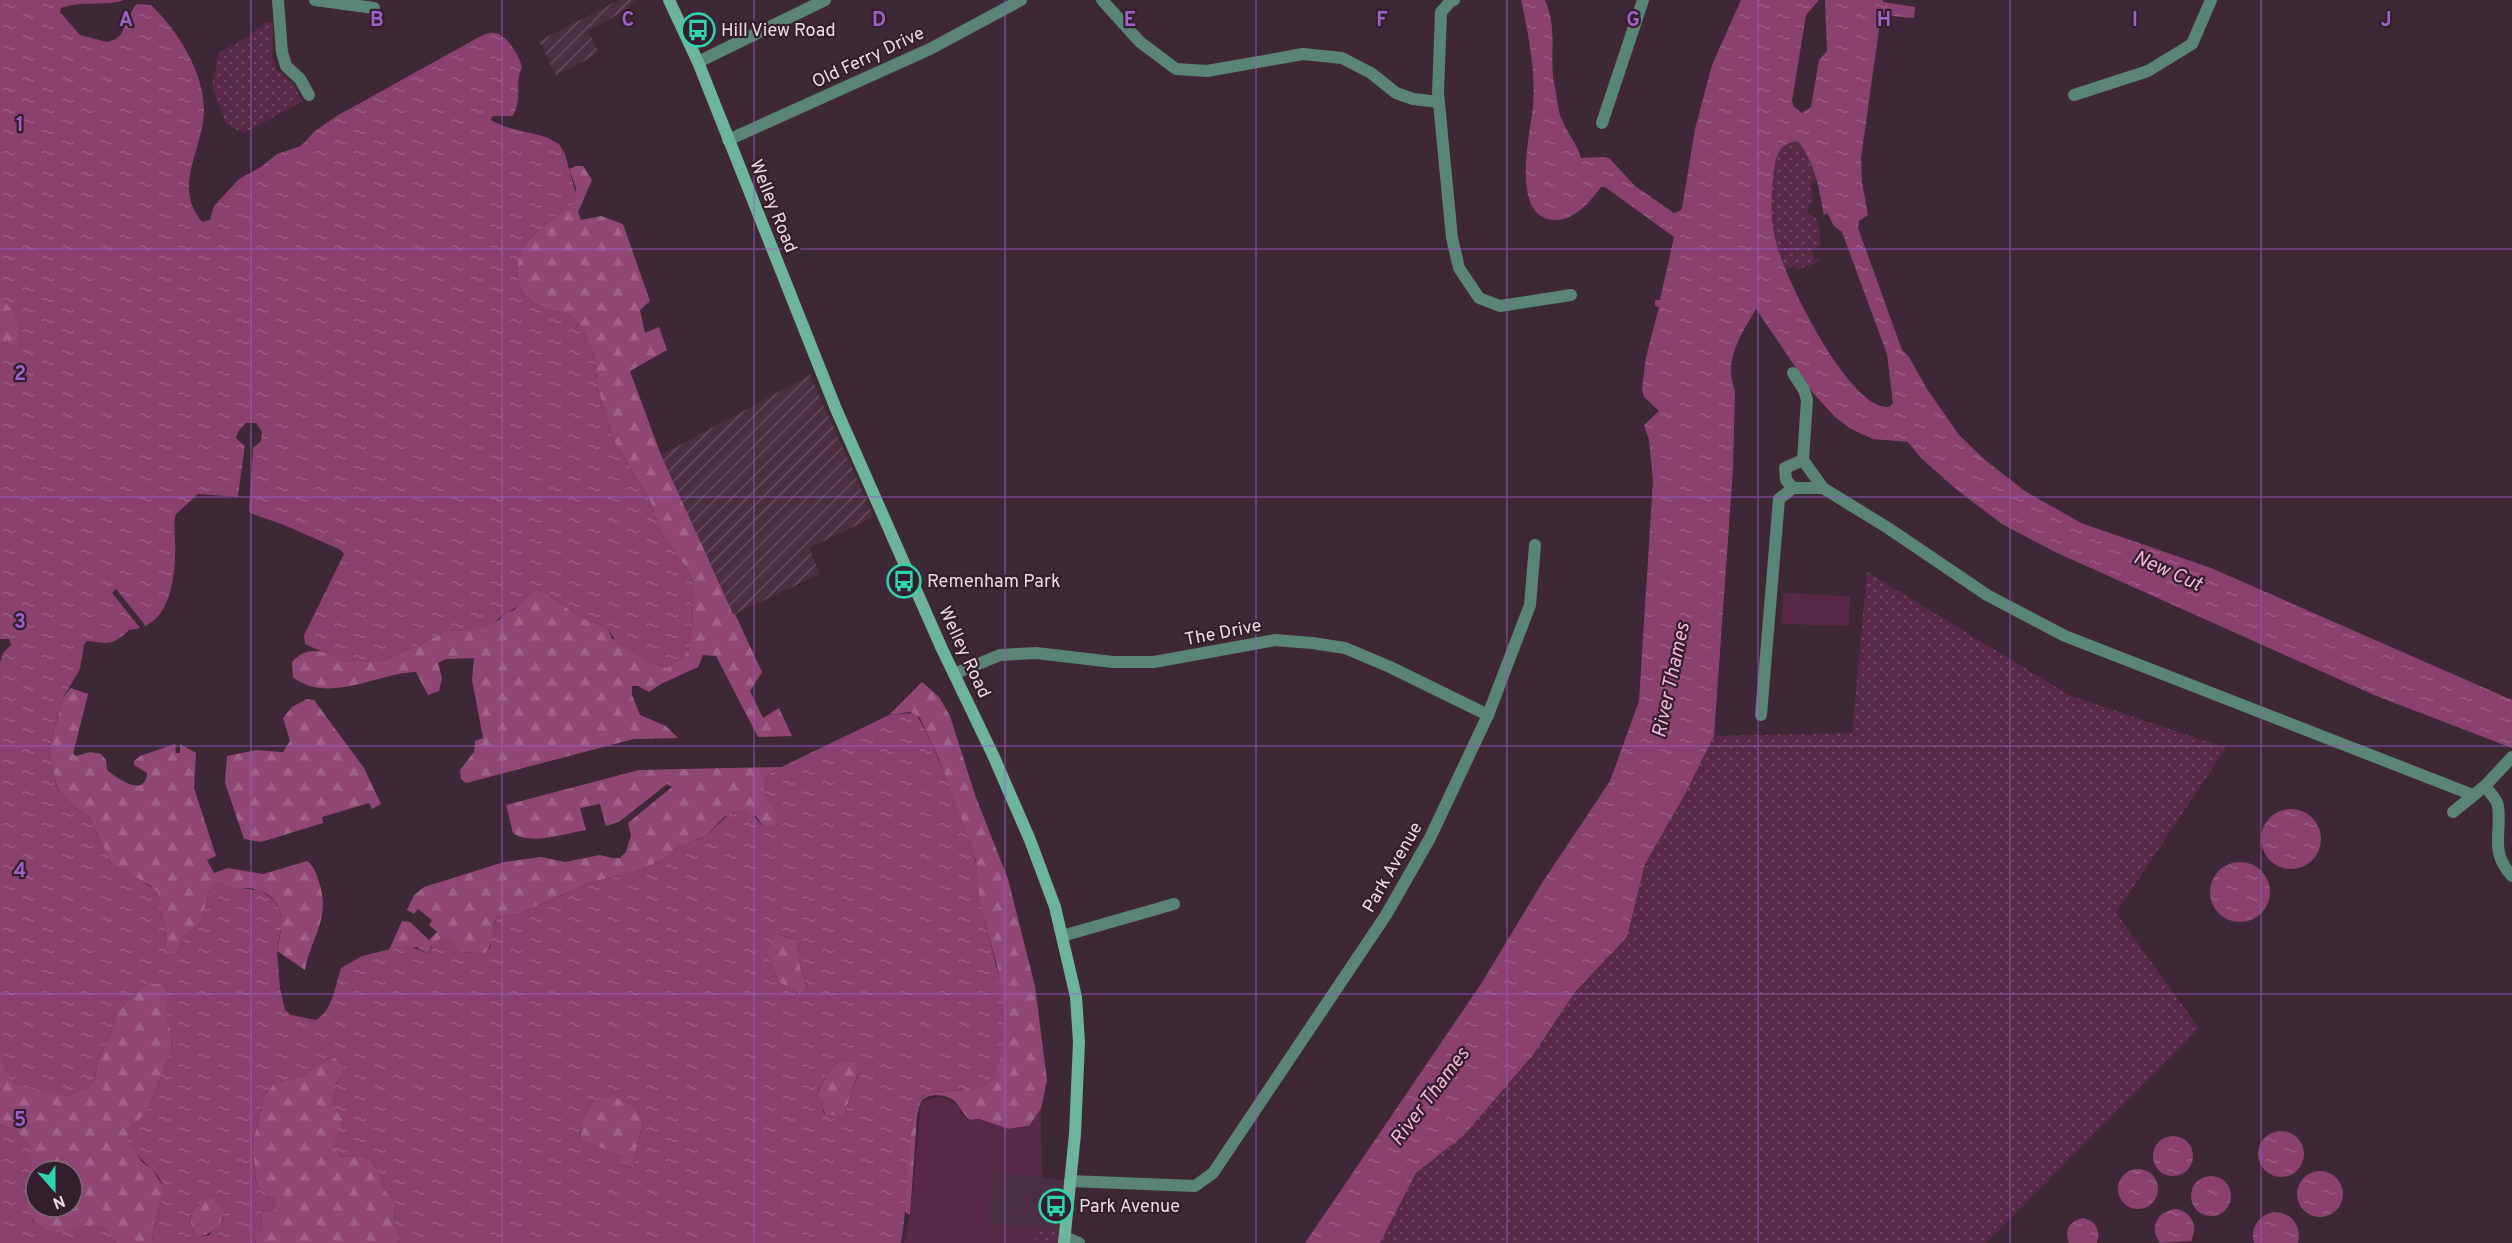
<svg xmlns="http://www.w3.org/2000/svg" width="2512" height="1243" font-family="Overpass,sans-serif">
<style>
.built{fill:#4b2e40}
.industrial{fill:url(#industrial-furrows)}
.grass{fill:url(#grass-dots)}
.forest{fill:url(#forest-firs);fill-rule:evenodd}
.garden{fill:#582947}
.water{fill:url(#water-ripples);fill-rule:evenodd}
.pier{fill:#3e2835}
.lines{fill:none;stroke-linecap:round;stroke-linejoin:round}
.street{stroke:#5a8475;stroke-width:12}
.secondary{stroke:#6eb39c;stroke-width:12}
.grid{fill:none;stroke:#9d61ca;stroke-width:1.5;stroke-opacity:0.55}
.labels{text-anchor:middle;stroke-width:4.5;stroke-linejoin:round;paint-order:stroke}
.poi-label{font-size:18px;fill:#ecdce5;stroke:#341e2b;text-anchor:start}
.street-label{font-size:18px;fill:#ecdce5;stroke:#341e2b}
.water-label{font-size:20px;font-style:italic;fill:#f5b6db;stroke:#341e2b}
.grid-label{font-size:20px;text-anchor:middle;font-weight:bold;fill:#9d61ca;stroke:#341e2b;stroke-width:4.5;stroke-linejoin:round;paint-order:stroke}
</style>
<defs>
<pattern id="industrial-furrows" width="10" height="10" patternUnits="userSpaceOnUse" patternTransform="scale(1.5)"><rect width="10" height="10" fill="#4b2e40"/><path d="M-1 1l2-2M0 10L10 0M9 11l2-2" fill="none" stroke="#654c5b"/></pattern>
<pattern id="grass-dots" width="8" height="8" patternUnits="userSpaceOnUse" patternTransform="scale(1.5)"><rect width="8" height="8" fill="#582947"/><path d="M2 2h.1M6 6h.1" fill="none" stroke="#704761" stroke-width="1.8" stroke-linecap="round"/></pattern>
<pattern id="forest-firs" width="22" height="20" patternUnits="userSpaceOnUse" patternTransform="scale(1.5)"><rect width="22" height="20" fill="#904776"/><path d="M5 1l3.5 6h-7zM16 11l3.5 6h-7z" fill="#a06189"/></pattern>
<pattern id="water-ripples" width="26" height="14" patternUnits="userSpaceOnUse" patternTransform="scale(1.5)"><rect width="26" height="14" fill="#8a4170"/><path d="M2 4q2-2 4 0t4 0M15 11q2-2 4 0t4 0" fill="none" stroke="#9b5c84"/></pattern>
</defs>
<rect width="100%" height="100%" fill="#3e2835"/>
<polygon class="built" points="993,1171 1070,1181 1064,1233 987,1223"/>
<g class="industrial">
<polygon points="619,0 637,0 630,4 631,7 588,31 599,53 556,76 539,41"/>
<polygon points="810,375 874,517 809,548 820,574 733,615 661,455"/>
</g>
<g class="grass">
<polygon points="265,22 273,22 272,57 277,69 292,83 303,101 244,133 226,124 212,86 219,52 245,39"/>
<path d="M1798 141 1807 153 1817 181H1811L1813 203 1809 206 1807 213 1817 219 1820 235V246L1812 249 1814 260 1819 259V262L1797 270 1792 266 1784 269C1779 252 1772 235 1771 218 1769 202 1771 148 1788 142 1791 141 1795 141 1798 141Z"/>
<polygon points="1867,572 2071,696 2226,748 2116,913 2199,1028 1986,1243 1380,1243 1416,1173 1464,1135 1533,1055 1575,992 1627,937 1645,864 1684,796 1714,736 1852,733"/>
<polygon points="1036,1229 1064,1233 1063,1243 1034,1243"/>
</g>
<g class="forest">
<path d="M576 166H583L592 180 578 212 581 220 601 216 623 224 650 301 640 310 645 333 659 327 667 350 630 371 661 455 733 614H735L762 672 750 691 763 718 779 708 792 736 758 737 716 656 703 655 698 667 661 684 649 692 638 686H632V695L640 715 666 726 678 738 634 739 466 783 461 779 460 770 474 752 475 741 483 738 472 680 474 658 446 659 438 663 442 678 439 691 428 695 416 672C378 673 327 705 293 677L292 662C307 644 328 651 345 662L359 660 370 662 386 659 417 646 447 630 466 631 499 620 507 612 514 610 536 589 547 594 577 615 608 629 612 639 688 651 692 637 693 586 690 573 661 533 650 501 614 441 598 389 594 354 572 315C560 312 547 310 536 304 514 292 512 262 526 243 532 233 562 211 573 205L576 188 569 169Z"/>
<path d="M0 297C13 306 24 330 18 346L0 342Z"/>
<path d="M922 682 939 697 950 716 975 795 1008 879 1035 986 1047 1080 1041 1109 1029 1126 1008 1129 979 1119 970 1120C961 1113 959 1103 952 1099 944 1094 926 1093 921 1102 919 1106 918 1112 917 1116L910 1215 905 1212C906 1174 906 1137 919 1100L931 1092 968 1090 1003 1038 1002 999 997 965 979 902 976 861 967 834 939 759 920 718 910 712 889 715Z"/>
<path d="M71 688 88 694 73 754 76 756 90 752 101 754 106 760 107 770C117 778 145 799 147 773L134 765V761L140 756 175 744 176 753H180V744L196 753 194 788 216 856 207 860 214 873 228 868 263 874 307 861C314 866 316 873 319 882 331 918 312 935 305 970L277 951C283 924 288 899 255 889 250 887 246 889 241 889 233 888 225 885 218 883L209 889 202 921 184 937 175 956 169 954 166 948 165 925 151 886 112 865 89 817 71 804 57 788 49 750 63 698Z"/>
<polygon points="307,699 314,700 364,768 381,804 372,809 369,803 322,817 323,823 261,842 244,839 225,783 227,756 256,750 283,752 290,741 283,718 292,707"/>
<path d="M781 767 767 774 765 795 776 811 778 824 775 827 764 828 756 816H725L706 836 679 846 666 858 639 871 592 882 518 914 497 917C490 928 495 944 485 953L458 952 450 939 431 946 429 954 416 947 389 950 402 921 410 922 429 940 437 932 429 925 432 920 418 909 414 914 407 910 414 895 424 887 504 862 541 857 565 862 600 855 612 858H620L626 852 631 835 628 823 672 787 667 784 619 822 606 826 600 804 580 808 586 830C566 833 531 846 513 833L506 805 639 770Z"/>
<polygon points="776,934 797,940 800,966 807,988 800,994 779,982 766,952"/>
<path d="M153 982 164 985 167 991V1018L172 1036 171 1050 149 1108 144 1116 131 1126V1147L142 1162 152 1169 163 1186V1195L154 1223 152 1243H116L105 1229 82 1228 68 1236H59L48 1233 36 1224 28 1213 26 1204 31 1170 17 1131 0 1124V1055L85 1090 95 1079 98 1060 111 1034 117 1011 148 983ZM36 1171H72V1207H36Z"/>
<polygon points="330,1058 335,1058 342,1064 344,1073 336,1083 333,1106 343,1120 340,1157 361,1156 370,1160 378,1171 383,1188 395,1202 394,1222 400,1239 398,1243 256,1243 253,1233 263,1231 261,1212 274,1210 275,1200 257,1187 252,1145 264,1097 273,1084 303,1075"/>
<polygon points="842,1060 855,1062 858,1073 844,1115 826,1116 817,1094 830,1069"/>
<polygon points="612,1095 635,1107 643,1121 634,1159 635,1169 621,1164 621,1156 581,1140 580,1123 592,1102"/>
<path d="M208 1197 214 1198 224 1210C223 1225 212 1234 198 1237 184 1223 192 1206 208 1197Z"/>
</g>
<g class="garden">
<polygon points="1783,593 1850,596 1849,626 1782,624"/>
<polygon points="940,1096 958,1105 961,1114 970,1120 979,1119 1008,1129 1029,1126 1041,1109 1042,1178 994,1171 987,1223 1036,1229 1034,1243 904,1243 910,1215 921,1102"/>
</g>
<g class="water">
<path d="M0 0H124C104 7 82 0 61 8L60 12 80 35 107 42 116 39 121 34 134 7 137 4 151 5C178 31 204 72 204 111 203 150 172 186 202 222L210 220 214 206 239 179 261 167 277 154 301 146 314 132 335 117 479 37C484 35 489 32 494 33 507 34 519 56 522 67 514 84 523 97 513 116H493L490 120 506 127 546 137 559 144 565 154 577 198 573 205C562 211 532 233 526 243 512 262 514 292 536 304 548 310 560 312 572 315L585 331 594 354 598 389 614 441 650 501 661 533 690 573 693 586 692 637 688 651 681 660 667 668 654 665 618 645 608 629 577 615 547 594 536 589 521 605 507 612 488 627 466 631 447 630 417 646 386 659 370 662 359 660 345 662 305 644 304 635 344 554 341 550 284 525 250 513 249 510 253 447 261 441 256 423H246L236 438 245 446 238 497 198 494 176 514C173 523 175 532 175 541 176 575 172 628 129 630 112 647 109 643 87 641L84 645 80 669 63 698 49 750 57 788 71 804 89 817 112 865 127 871 158 892 165 925 166 948 169 954 175 956 184 937 202 921 209 889 213 884 218 883 241 889 260 890 275 901 283 917 277 951 280 988 285 1010 291 1015 316 1020C333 1010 335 986 341 968L362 956 407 945 429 954 433 943 445 936 450 938 458 952 485 953 491 946 489 940 497 917 518 914 592 882 639 871 666 858 679 846 706 836 732 811 748 809 764 828 775 827 778 824C778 806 754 791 767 774L889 715 914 713C929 726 969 835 975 859 979 874 977 890 980 904 988 937 999 968 1003 1002 1005 1023 1004 1059 994 1078 983 1100 936 1082 919 1100 903 1147 910 1195 901 1243H398L400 1239 394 1222 395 1202 383 1188 378 1171 370 1160 361 1156 340 1157 333 1146 343 1120C340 1115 336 1112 333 1107 327 1096 337 1081 344 1073L342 1064 335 1058H330L303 1075 273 1084 264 1097 252 1145 257 1187 275 1200 277 1208 274 1210 261 1212 263 1231 253 1233 256 1243H152C153 1237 153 1230 153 1224 156 1211 166 1198 162 1184 157 1165 117 1151 130 1128 135 1121 144 1117 149 1108L171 1050 172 1036 167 1018V991L164 985 148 983 118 1011 111 1034 98 1060 95 1079 85 1090 68 1097 17 1085 5 1073 0 1055V663L3 653 11 645 9 639H0V342L18 346C24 331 13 306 0 297ZM777 934 797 940 800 966 807 987 800 994 779 982 766 952ZM842 1060 855 1062 858 1074 844 1115H826L823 1111 824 1102 817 1093 830 1069ZM612 1096 635 1107 643 1121 634 1159 635 1169 621 1164V1156L581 1140 580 1123 592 1102ZM208 1197 213 1198 223 1210V1219L209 1235 198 1237C184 1223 192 1206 208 1197Z"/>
<path d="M1521 0H1545C1559 32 1548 58 1555 88 1557 98 1558 112 1562 120 1568 134 1577 144 1581 158L1605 157 1610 159 1635 186 1674 213 1680 211 1682 208 1695 129 1712 65 1741 0H1819L1806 15 1792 101 1794 107 1802 113 1811 107 1819 60 1827 51 1825 0H1883V2L1915 7 1914 18 1881 15 1861 158 1862 182 1868 215 1859 221 1858 228 1902 350 1909 357 1927 389 1959 435 1985 460 2025 491 2081 523 2211 568 2512 700V748L2374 695 2055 552 2002 524 1957 490 1921 458 1908 442 1873 439 1851 429 1835 417 1813 393 1756 309C1741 335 1723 360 1735 391L1733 469 1714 736 1684 796 1645 864 1627 937 1575 992 1533 1055 1464 1135 1416 1173 1380 1243H1305L1481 984 1542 883 1610 781 1639 701 1653 481 1649 440 1644 425 1659 411 1644 397 1642 389 1646 357 1659 307 1655 306V300H1660L1674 237 1605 187H1601C1590 202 1574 221 1554 220 1509 218 1531 131 1533 105 1536 73 1528 31 1521 0ZM1798 141C1815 163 1819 188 1824 215L1827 213 1834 226 1842 232 1887 354 1893 403 1889 407C1850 411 1786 280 1777 246 1770 223 1771 201 1773 178 1775 160 1777 142 1798 141Z"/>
<circle cx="2291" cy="839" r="30"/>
<circle cx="2240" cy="892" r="30"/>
<path d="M0 1124 17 1131 30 1144C31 1153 33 1162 31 1172 28 1191 20 1213 40 1227 70 1243 87 1215 105 1228 109 1231 113 1239 116 1243H0Z"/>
<circle cx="2281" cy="1154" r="23"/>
<circle cx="2173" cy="1156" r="20"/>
<circle cx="2138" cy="1189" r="20"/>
<circle cx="2320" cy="1194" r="23"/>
<circle cx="2211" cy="1196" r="20"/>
<path d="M2177 1209C2193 1213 2198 1227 2191 1241L2160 1243C2148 1227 2158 1210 2177 1209Z"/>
<path d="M2273 1212C2291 1212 2302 1225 2298 1243H2254C2250 1227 2258 1216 2273 1212Z"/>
<path d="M2083 1218C2096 1221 2101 1230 2097 1243H2069C2064 1231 2069 1221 2083 1218Z"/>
</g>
<g class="pier">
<polygon points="246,423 256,423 262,432 261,441 253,448 250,498 247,498 250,447 258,440 258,432 254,426 247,426 241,431 240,437 248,446 241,497 238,497 245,446 236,438 239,430"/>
<polygon points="116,589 145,625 141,629 112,593"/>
</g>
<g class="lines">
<g class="street">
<polyline points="278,0 282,52 286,66 300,79 309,95"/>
<polyline points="315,0 374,8"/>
<polyline points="1102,0 1140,42 1176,69 1207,71 1303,54 1342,58 1371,73 1396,93 1413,99 1439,102"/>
<polyline points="1454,0 1450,2 1441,12 1438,93 1452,238 1459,268 1479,298 1500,306 1571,295"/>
<polyline points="698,62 825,0"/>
<polyline points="2074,95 2148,71 2192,44 2211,0"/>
<polyline points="1602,123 1643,0"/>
<polyline points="728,140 930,49 1021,0"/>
<polyline points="1793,373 1804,390 1807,400 1803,460 1823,488"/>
<polyline points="1793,488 1786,480 1785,468 1803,460"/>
<polyline points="954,674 1000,655 1036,653 1113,662 1154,662 1275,640 1312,643 1345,648 1390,667 1488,715"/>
<polyline points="1761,715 1779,499 1793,488 1823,488 1888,528 1987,595 2065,636 2473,795"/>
<path d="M2485 786C2489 792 2497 799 2498 806 2502 834 2489 851 2512 876"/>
<polyline points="2453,812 2485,786 2512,757"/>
<polyline points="1062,936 1174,904"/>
<polyline points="1070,1181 1195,1186 1213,1173 1386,915 1430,838 1488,715 1530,605 1535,545"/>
<polyline points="1065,1237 1079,1243"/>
</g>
<polyline class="secondary" points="669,0 698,62 836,409 942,649 993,755 1030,840 1055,907 1076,997 1079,1042 1075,1134 1064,1243"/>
</g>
<path class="grid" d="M251 0V1243M502 0V1243M754 0V1243M1005 0V1243M1256 0V1243M1507 0V1243M1758 0V1243M2010 0V1243M2261 0V1243M0 249H2512M0 497H2512M0 746H2512M0 994H2512"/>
<defs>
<symbol id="bus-ring" viewBox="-11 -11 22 22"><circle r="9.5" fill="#341e2b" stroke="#2fd4aa" stroke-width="1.5"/><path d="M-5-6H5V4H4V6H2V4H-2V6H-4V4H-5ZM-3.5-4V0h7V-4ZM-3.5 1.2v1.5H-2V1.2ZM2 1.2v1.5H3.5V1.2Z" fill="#2fd4aa"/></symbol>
</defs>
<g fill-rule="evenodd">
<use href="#bus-ring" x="679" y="11" width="38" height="38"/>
<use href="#bus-ring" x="885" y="562" width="38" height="38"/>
<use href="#bus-ring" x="1037" y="1187" width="38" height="38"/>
</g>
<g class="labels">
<g class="poi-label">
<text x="721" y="36">Hill View Road</text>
<text x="927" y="587">Remenham Park</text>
<text x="1079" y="1212">Park Avenue</text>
</g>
<g class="street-label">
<text transform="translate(868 57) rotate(-25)" y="6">Old Ferry Drive</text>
<text transform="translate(774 206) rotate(68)" y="6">Welley Road</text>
<text transform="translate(1223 632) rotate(-11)" y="6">The Drive</text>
<text transform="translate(965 652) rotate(65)" y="6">Welley Road</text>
<text transform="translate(1392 867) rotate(-60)" y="6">Park Avenue</text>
</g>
<g class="water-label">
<text transform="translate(2168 570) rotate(24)" y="7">New Cut</text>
<text transform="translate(1670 680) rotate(-78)" y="7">River Thames</text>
<text transform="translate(1429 1096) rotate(-53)" y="7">River Thames</text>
</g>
</g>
<g class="grid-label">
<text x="126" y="26">A</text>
<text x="377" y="26">B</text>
<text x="628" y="26">C</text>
<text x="879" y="26">D</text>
<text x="1130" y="26">E</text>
<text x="1382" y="26">F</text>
<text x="1633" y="26">G</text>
<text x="1884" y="26">H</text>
<text x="2135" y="26">I</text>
<text x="2386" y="26">J</text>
<text x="20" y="131">1</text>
<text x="20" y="380">2</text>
<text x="20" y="628">3</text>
<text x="20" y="877">4</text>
<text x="20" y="1126">5</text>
</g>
<g transform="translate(54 1189) rotate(159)"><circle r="28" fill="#341e2b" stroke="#7e6a75" stroke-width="1.5"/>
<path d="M0-4.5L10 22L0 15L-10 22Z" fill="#2fd4aa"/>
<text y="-9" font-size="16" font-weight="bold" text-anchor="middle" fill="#ecdce5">N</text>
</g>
</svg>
